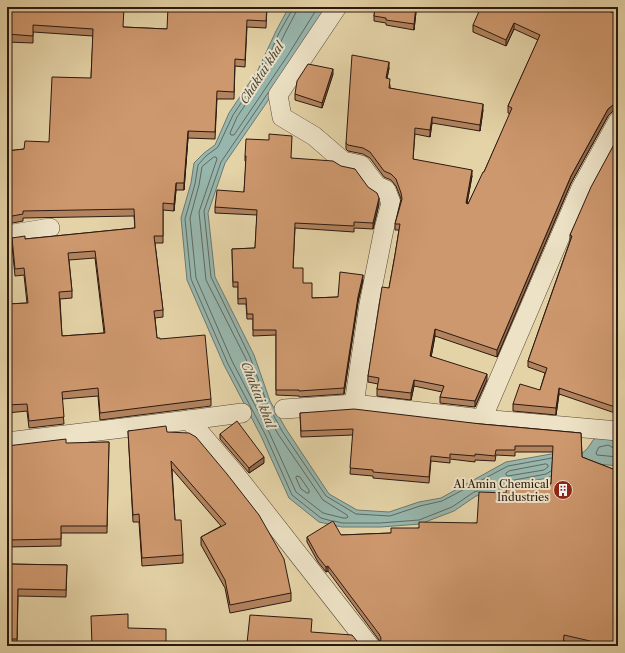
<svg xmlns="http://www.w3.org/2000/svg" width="625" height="653" font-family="'Libre Caslon Text',serif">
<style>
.water{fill:#97b7ae;stroke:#6c786f}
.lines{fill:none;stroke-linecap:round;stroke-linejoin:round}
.shore{stroke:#62685f;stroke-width:1}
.minor-casing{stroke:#5a4836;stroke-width:20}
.minor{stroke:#ede2c6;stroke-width:19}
.wall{fill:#b1835f;stroke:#2c1910;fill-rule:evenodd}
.shaded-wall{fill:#906a4d;stroke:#2c1910}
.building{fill:#ce986e;stroke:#2c1910;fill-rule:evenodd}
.labels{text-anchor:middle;stroke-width:4;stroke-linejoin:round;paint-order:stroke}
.poi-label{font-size:11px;fill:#2c1910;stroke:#ede2c6;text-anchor:end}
.water-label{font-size:12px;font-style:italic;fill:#4c483f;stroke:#ede2c6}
</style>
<rect width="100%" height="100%" fill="#e4d3a7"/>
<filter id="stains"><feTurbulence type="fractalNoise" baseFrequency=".005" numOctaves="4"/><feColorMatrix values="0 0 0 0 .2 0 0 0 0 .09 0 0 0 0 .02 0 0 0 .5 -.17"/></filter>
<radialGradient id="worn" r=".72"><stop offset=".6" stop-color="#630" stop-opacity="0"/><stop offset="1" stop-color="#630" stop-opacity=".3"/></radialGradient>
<polygon class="water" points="289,7 329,7 296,60 225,163 208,213 215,277 254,355 270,401 286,429 329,494 357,510 389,512 419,502 441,498 506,462 551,454 580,455 587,449 594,439 609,436 618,440 618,466 598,464 558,471 548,478 507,485 499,492 476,496 454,511 420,524 381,527 342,527 319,522 289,498 261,436 224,365 187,280 181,218 191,183 194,163 204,153 215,145 229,113 258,70 276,31"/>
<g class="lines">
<g class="shore">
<polyline points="292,7 292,10 279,33 262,72 233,115 218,147 206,156 198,165 195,184 185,219 191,279 228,364 265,434 292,495 321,518 332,521"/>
<polyline points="297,7 296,12 284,35 266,74 237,117 230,133 231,135 234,135 288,55 318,7"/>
<polyline points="268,93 221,162 204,211 211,277 250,357 267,403 282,431 326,496 356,514 390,516 420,506 442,501 508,466 552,458"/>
<polygon points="214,157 216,157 217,159 199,212 206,280 246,359 262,404 278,434 323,500 347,515 348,517 347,518 343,518 323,513 296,492 269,432 232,361 196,278 190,218 199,185 202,167"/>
<polyline points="618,448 614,448 608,445 599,447 596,453 597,455 618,457"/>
<polygon points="546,464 548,465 548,467 544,470 508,476 506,475 506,473 509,471"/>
<polygon points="297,476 300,477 309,490 309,493 307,493 301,489 296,478"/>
<polyline points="509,481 546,474 551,471"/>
<polyline points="334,521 342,523 380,523 419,520 452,507 474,492 478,491"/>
</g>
<defs>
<g id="minor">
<polyline points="337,7 278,95 282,117 314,136 343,161 361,165 377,186 386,190 391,203 384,229 369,304 354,404"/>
<polyline points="614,7 618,9"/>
<polyline points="7,235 50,228"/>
<polyline points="284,409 354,404 482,419 618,431"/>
<polyline points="482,419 581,188 618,121"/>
<polyline points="189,420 242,413"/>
<polyline points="7,442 189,420 236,475 370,646"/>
</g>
</defs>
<use href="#minor" class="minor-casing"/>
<use href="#minor" class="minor"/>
</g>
<g class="wall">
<path d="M7 7 123 27 167 29 267 7 266 28 247 27 245 67 235 66 234 99H217L215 139 188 138 184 190H176L174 211 163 210V243H155L163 310V317L155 318 157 338 160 339 211 399V406L100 420 98 396 62 399 64 424 29 428 27 411 7 413V304L27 303 24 275 15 276 12 245V238L25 239 135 228 134 216 23 218V221L7 224V151L24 149 49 142 91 78 93 36 33 32V43L7 42ZM95 258 104 333 62 336 60 299 72 298V291L69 260Z"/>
<polygon points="367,7 416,7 416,12 414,30 386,25 386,23 374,21 374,16 375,8"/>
<polygon points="605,7 613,111 608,116 571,183 497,357 435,336 431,357 487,380 475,407 440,403 440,397 442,392 414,386 411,400 377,396 377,389 378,384 368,382 368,376 389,288 395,255 399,230 395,230 395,224 401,199 396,186 391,180 384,177 370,158 363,154 348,151 346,149 346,143 389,68 387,78 390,85 390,88 483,110 480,131 432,123 430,137 415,134 413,159 472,176 467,203 468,204 484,172 510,114 508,113 508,106 538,40 514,29 506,46 473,32 473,25"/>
<polygon points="333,74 322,108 295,100 295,94"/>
<polygon points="618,137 618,414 559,394 556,415 513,411 513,404 540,390 545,373 528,367 528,361 570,241 570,235"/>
<polygon points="245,156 291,158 379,204 373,229 354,228 354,232 295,228 293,268 312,298 338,297 363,280 358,302 344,394 299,397 299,396 276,395 276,335 253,336 253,319 247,319 246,304 238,304 238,287 233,287 232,249 255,248 257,215 215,213 215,207 244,192 246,162 245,161"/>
<polygon points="300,413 481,424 581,433 582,457 618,471 618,506 615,535 618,646 586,646 564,641 564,646 379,646 380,643 379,640 328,571 326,572 318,562 307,542 307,537 341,535 391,533 419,528 477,523 506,493 551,484 553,452 515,452 515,456 496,455 495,461 475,460 475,462 450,459 450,463 431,461 429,483 373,478 373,476 350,474 353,435 301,437"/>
<polygon points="128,431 167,432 291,593 291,601 230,613 225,588 201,545 201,537 221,526 172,469 175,520 183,555 183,563 142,566 139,522 133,522"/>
<polygon points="220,434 264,463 249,473 220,439"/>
<polygon points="109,442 107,533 61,533 61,546 7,547 7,446"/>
<polygon points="7,564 67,565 66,597 18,596 17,646 7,646"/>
</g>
<g class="shaded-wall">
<polygon points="416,7 416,12 414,30 414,24"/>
<polygon points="514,23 514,29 506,46 506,40"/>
<polygon points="389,62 389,68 386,84 386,78"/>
<polygon points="333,69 333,74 322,108 322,103"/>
<polygon points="483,104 483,110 480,131 480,125"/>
<polygon points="618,104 618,110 613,111 608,116 571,183 497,357 497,350 571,176 608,109 613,105"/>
<polygon points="432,117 432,123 430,137 430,130"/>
<polygon points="188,131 188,138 184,190 184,183"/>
<polygon points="472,170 472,176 466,209 466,203"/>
<polygon points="176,183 176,190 174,211 174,204"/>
<polygon points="379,198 379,204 373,229 373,223"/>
<polygon points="363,275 363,280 358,302 344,394 344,388 358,297"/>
<polygon points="435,329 435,336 430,363 430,356"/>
<polygon points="487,374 487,380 475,407 475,401"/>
<polygon points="414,380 414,386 411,400 411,393"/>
<polygon points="559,388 559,394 556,415 556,408"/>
<polygon points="264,457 264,463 249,473 249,468"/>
<polygon points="618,501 618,506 614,541 614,535"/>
<polygon points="328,566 328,571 326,572 326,567"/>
</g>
<g class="building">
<path d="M7 7H124L123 27 167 29 168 7H267L266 21 247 20 245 60 235 59 234 92 217 91 215 132 188 131 184 183H176L174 204 163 203V236H154L163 310 154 311 157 338H160V339L205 335 211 399 100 413 98 388 62 392 64 417 29 421 27 404 7 405V304L28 303 24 268 15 269 12 238 25 236V239L135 228 134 209 23 211V214L7 217V151L24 149 25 141 49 142 52 77 91 78 93 29 33 25V36L7 34ZM95 251 105 333 62 336 59 292 72 291 68 253Z"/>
<polygon points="375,7 416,7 414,24 386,20 386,18 374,16"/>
<polygon points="481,7 605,7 609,11 613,13 618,13 618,104 613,105 608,109 571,176 497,350 435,329 430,356 487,374 475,401 440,397 444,386 414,380 411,393 377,389 379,378 368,376 382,287 389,288 395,255 400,224 395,224 402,199 401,193 396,179 391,174 384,171 370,152 363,148 348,145 346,143 352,55 389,62 386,78 390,79 389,88 483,104 480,125 432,117 430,130 415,128 413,159 472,170 466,203 468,204 483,172 484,172 512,108 508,106 540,35 514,23 506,40 473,25"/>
<polygon points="308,64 333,69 322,103 295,94 297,81"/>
<polygon points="269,134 292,136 291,158 333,161 341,166 355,169 368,187 377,193 379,198 373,223 354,222 354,226 295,223 293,268 303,268 303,283 312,283 312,298 338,297 340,272 363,275 358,297 344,388 299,391 299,390 276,390 276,330 253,330 253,314 247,314 246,298 238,299 238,282 233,282 232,249 255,248 257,210 215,207 217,190 244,192 246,156 245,156 246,139 269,140"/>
<polygon points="618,137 618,408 559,388 556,408 513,404 520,384 540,390 547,368 528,361 572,236 570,235 591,187"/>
<polygon points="354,409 481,424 581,433 582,457 618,471 618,501 614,535 618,536 618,646 612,646 564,635 563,646 379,646 380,644 381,638 379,634 328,566 326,567 318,557 307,537 333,521 341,535 391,533 391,528 419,528 419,522 477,523 479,492 506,493 507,482 551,484 553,446 515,446 515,450 496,450 495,456 475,454 475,456 450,454 450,458 431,456 429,477 373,472 373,470 350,468 353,429 301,431 300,413"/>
<polygon points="237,421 264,457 249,468 220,434"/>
<polygon points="166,426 167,432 189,433 196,437 227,474 259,515 284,559 291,593 230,605 225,580 201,537 226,524 171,461 175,520 181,520 183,555 142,558 139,514 133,515 128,431"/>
<polygon points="66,439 66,443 109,442 107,526 61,526 61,539 7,540 7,446"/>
<polygon points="7,564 67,565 66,590 18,589 17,639 7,639"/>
<polygon points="128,614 128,628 166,629 166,646 92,646 91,616"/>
<polygon points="250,615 312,619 311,632 352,635 361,646 244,646 245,643 247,643"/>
</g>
<defs>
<symbol id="building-disc" viewBox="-11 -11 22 22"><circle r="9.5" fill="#8f2418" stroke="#ede2c6"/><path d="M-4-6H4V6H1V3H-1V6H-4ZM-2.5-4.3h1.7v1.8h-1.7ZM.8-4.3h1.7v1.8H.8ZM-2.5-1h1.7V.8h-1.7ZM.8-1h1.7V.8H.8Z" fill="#fff"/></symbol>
</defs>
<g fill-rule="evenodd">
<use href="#building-disc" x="552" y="479" width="22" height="22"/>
</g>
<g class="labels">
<g class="poi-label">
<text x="549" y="488">Al Amin Chemical<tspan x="549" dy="13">Industries</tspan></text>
</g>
<g class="water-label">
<text transform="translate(262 73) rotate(-57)" y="4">Chaktai khal</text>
<text transform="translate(258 395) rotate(68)" y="4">Chaktai khal</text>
</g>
</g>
<rect width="625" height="653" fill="none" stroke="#e4d3a7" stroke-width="24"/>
<rect x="8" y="8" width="609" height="637" fill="none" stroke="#2c1910" stroke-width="2"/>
<rect x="12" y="12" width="601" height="629" fill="none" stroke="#2c1910"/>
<rect width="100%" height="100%" filter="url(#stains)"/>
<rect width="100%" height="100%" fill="url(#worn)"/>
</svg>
